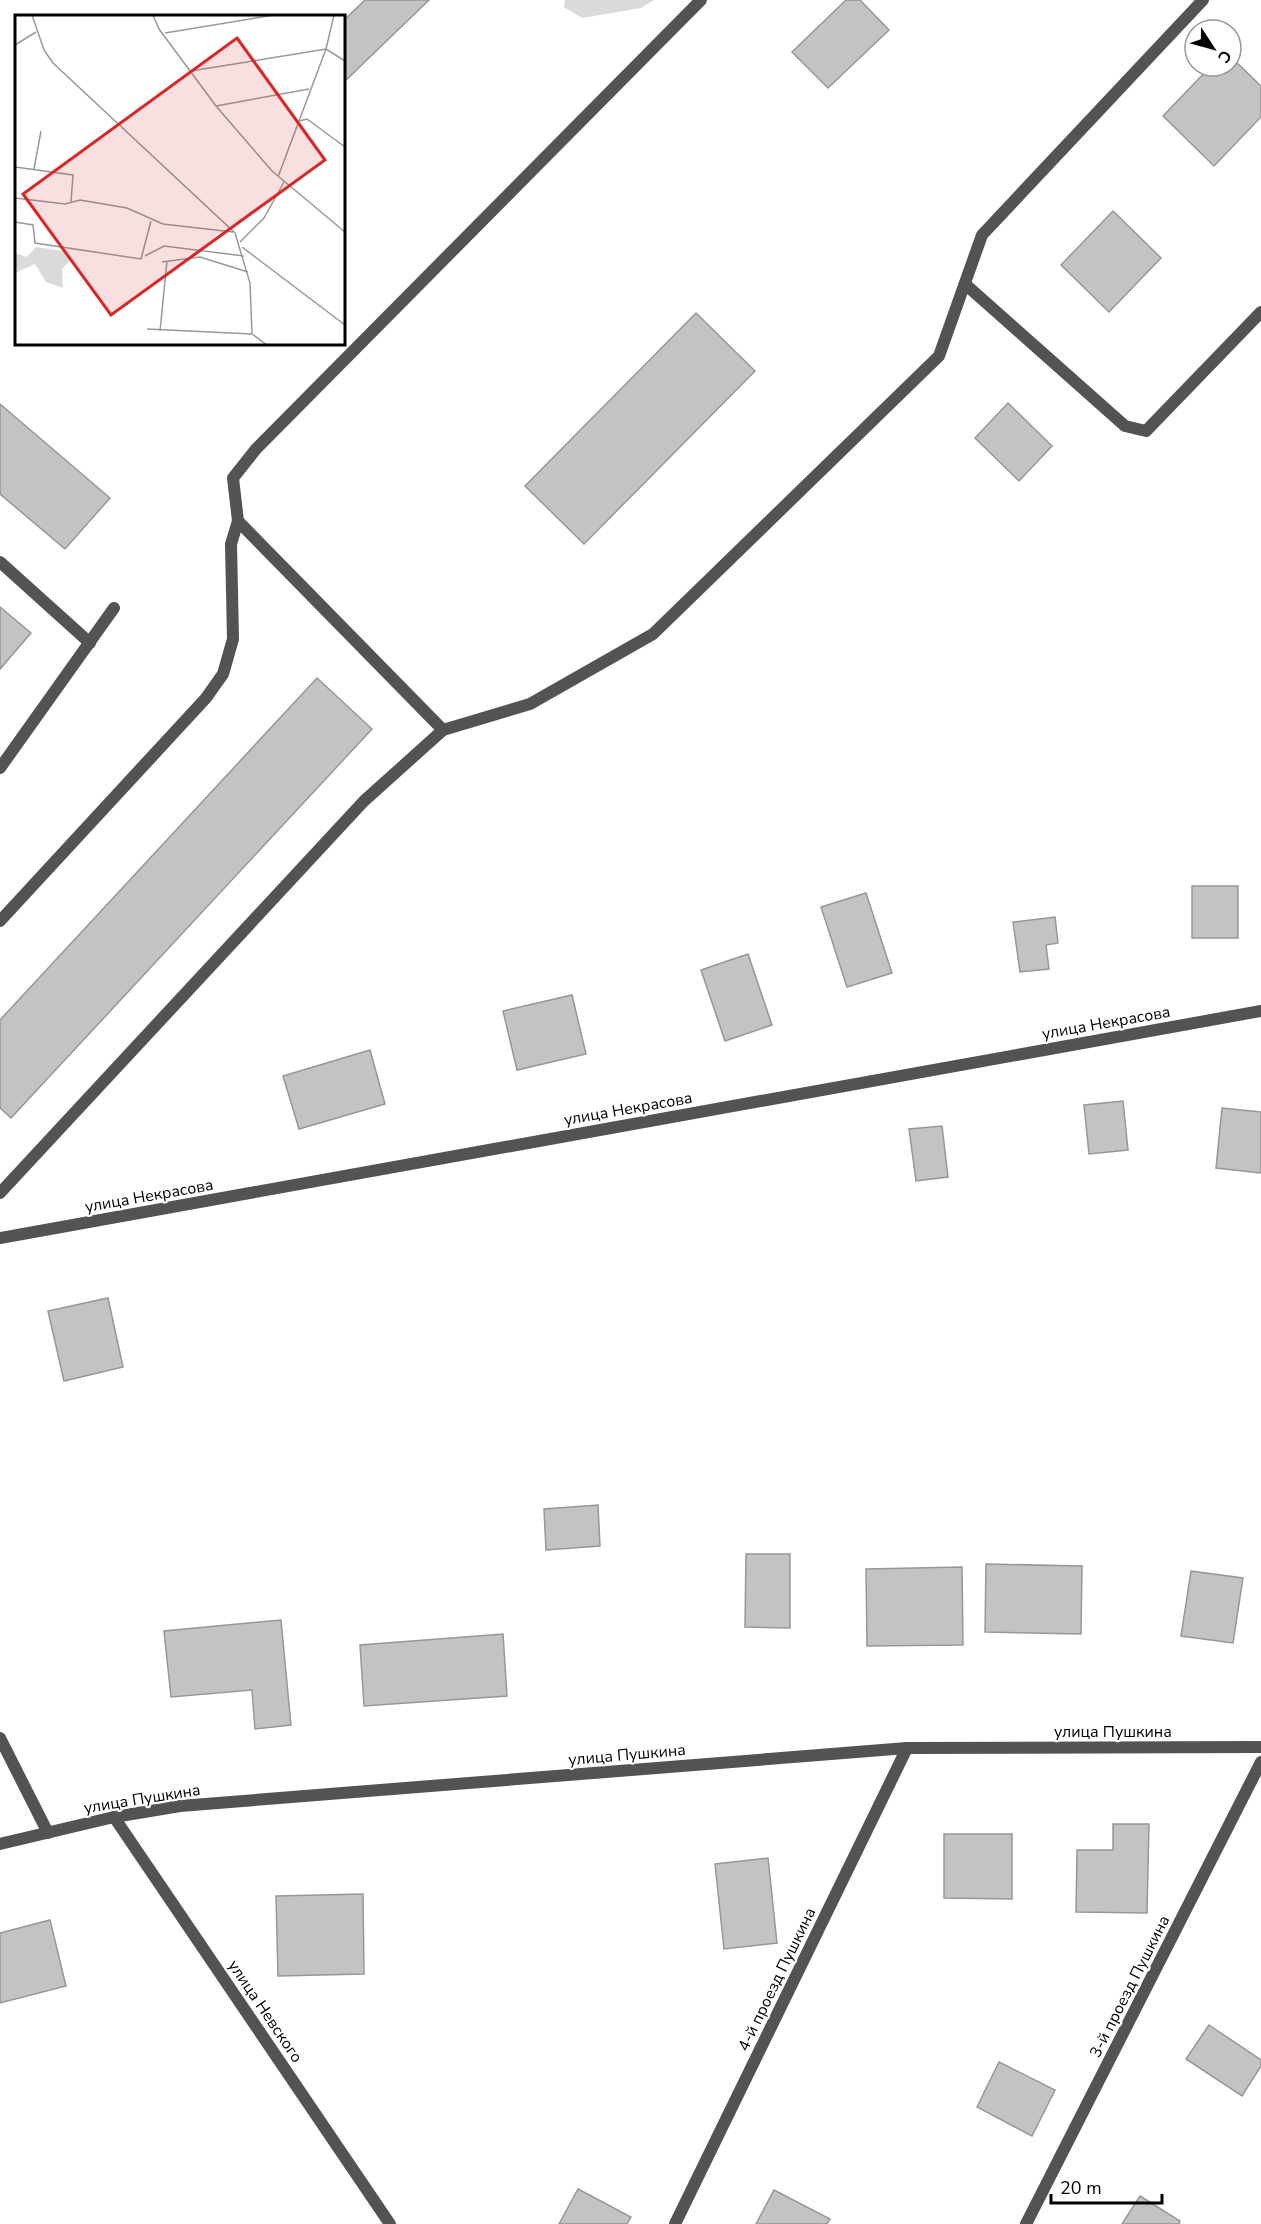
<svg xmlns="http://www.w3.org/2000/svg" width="1261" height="2224" font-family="'Nunito Sans',sans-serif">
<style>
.green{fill:#dadada}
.building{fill:#c3c3c3;stroke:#979797;stroke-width:1.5}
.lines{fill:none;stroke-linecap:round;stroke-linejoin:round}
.lane{stroke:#535353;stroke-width:12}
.street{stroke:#535353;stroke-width:12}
.labels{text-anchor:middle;stroke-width:4.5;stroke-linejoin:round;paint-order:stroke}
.street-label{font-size:16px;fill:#000;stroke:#fff}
.inset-road{fill:none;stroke:#999;stroke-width:1.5}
.view{fill:#d62828;fill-opacity:0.15;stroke:#d62828;stroke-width:3}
.inset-edge{fill:none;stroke:#000;stroke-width:3}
</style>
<rect width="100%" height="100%" fill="#fff"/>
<polygon class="green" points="565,0 654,0 641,8 582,18 564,7"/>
<g class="building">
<polygon points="365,0 429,0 344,82 344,20"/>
<polygon points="846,0 860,0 889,30 828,88 792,52"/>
<polygon points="1231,57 1261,86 1261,117 1214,166 1163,116 1211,66 1231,66"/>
<polygon points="1113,211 1161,258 1109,312 1061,265"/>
<polygon points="696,313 755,371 584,544 525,486"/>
<polygon points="1008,403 1052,446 1019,481 975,438"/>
<polygon points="0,404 110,498 65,549 0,494"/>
<polygon points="0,607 31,633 0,669"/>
<polygon points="317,678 372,729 11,1118 0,1108 0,1020"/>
<rect x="1192" y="886" width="46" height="52"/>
<polygon points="866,893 892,973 847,987 821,907"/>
<polygon points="1055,917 1058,943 1046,945 1049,969 1020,972 1013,922"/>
<polygon points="748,954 772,1025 725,1041 701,970"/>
<polygon points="572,995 586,1054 517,1070 503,1011"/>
<polygon points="370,1050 385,1104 299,1129 283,1076"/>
<polygon points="1123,1101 1128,1150 1089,1154 1084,1105"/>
<polygon points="1222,1108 1261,1112 1261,1173 1216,1168"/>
<polygon points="942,1126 948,1177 916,1181 909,1129"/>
<polygon points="108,1298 123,1367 64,1381 48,1311"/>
<polygon points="598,1505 600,1546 546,1550 544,1509"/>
<polygon points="746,1554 790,1554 790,1628 745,1627"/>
<polygon points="986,1564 1082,1566 1081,1634 985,1632"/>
<polygon points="962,1567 963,1645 867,1646 866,1569"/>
<polygon points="1191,1571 1243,1578 1233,1643 1181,1636"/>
<polygon points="281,1620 291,1725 255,1729 252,1690 171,1697 164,1631"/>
<polygon points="503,1634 507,1696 364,1706 360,1645"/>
<polygon points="1113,1824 1149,1824 1147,1913 1076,1912 1077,1850 1113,1850"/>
<polygon points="944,1834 1012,1834 1012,1899 944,1898"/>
<polygon points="768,1858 777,1943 724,1949 715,1864"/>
<polygon points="363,1894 364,1974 278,1976 276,1896"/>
<polygon points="50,1920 66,1986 0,2003 0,1933"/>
<polygon points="1209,2025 1261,2060 1261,2066 1242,2096 1186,2059"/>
<polygon points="999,2062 1055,2090 1032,2136 977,2107"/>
<polygon points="578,2189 631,2217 627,2224 559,2224"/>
<polygon points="774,2190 830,2219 827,2224 756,2224"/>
<polygon points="1140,2196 1180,2221 1179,2224 1122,2224"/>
</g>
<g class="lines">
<g class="lane">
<polyline points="0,562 90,643"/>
<polyline points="0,768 114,608"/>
<polyline points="0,921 206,698 223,674 233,639 231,544 238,521"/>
</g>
<g class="street">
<polyline points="965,284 1125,426 1146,431 1261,312"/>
<polyline points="443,730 238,521 233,478 256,449 701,0"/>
<polyline points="0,1193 364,801 443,730 530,704 653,634 939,356 982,235 1203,0"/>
<polyline points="0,1238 1261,1011"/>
<polyline points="0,1738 48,1833"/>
<polyline points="114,1817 390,2224"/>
<polyline points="0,1844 114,1817 180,1806 907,1748 1261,1747"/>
<polyline points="675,2224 907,1748"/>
<polyline points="1026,2224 1261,1762"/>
</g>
</g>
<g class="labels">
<g class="street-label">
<text transform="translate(1106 1022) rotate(-10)" y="6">улица Некрасова</text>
<text transform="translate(628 1108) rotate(-10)" y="6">улица Некрасова</text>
<text transform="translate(149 1195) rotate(-10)" y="6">улица Некрасова</text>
<text x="1113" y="1737">улица Пушкина</text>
<text transform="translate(627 1754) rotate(-5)" y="6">улица Пушкина</text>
<text transform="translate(142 1798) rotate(-9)" y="6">улица Пушкина</text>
<text transform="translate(776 1979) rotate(-64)" y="6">4-й проезд Пушкина</text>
<text transform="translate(1129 1986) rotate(-63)" y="6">3-й проезд Пушкина</text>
<text transform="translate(266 2011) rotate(56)" y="6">улица Невского</text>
</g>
</g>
<g transform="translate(15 15)">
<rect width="330" height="330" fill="#fff"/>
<path d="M21 232 48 236 57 243 47 254 48 273 31 267 20 249 0 258V238L12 242Z" fill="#dadada"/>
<path class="inset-road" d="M17 0 29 35 38 48 220 218 235 268 237 319M138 0 144 14 201 91 257 156 330 217M150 18 259 0M0 30 21 17M176 56 311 34 330 46M201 91 294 74M284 106 292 104 330 132M0 152 58 160 56 187M19 154 26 116M263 162 311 34 319 0M0 183 50 189 65 185 112 193 148 209 218 217M0 207 18 210 20 228 126 244 136 206M225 227 249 203 269 167M227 232 330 310M130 241 149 231 229 241M147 247 185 242 233 257M132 314 237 319M145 316 152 246M237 319 252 330"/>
<path class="view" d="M222 23 310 145 96 300 8 179Z"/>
<rect width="330" height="330" class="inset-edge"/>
</g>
<g transform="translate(1213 48) rotate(126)"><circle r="28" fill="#ffffff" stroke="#999999" stroke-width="1.5"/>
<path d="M0-4.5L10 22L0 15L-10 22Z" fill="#000000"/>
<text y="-9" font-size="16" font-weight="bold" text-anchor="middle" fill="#000000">С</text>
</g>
<path d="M1051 2194v9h111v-9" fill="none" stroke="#000000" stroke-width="3"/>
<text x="1060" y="2194" font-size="18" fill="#000000" stroke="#ffffff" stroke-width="4.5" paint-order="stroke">20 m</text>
</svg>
